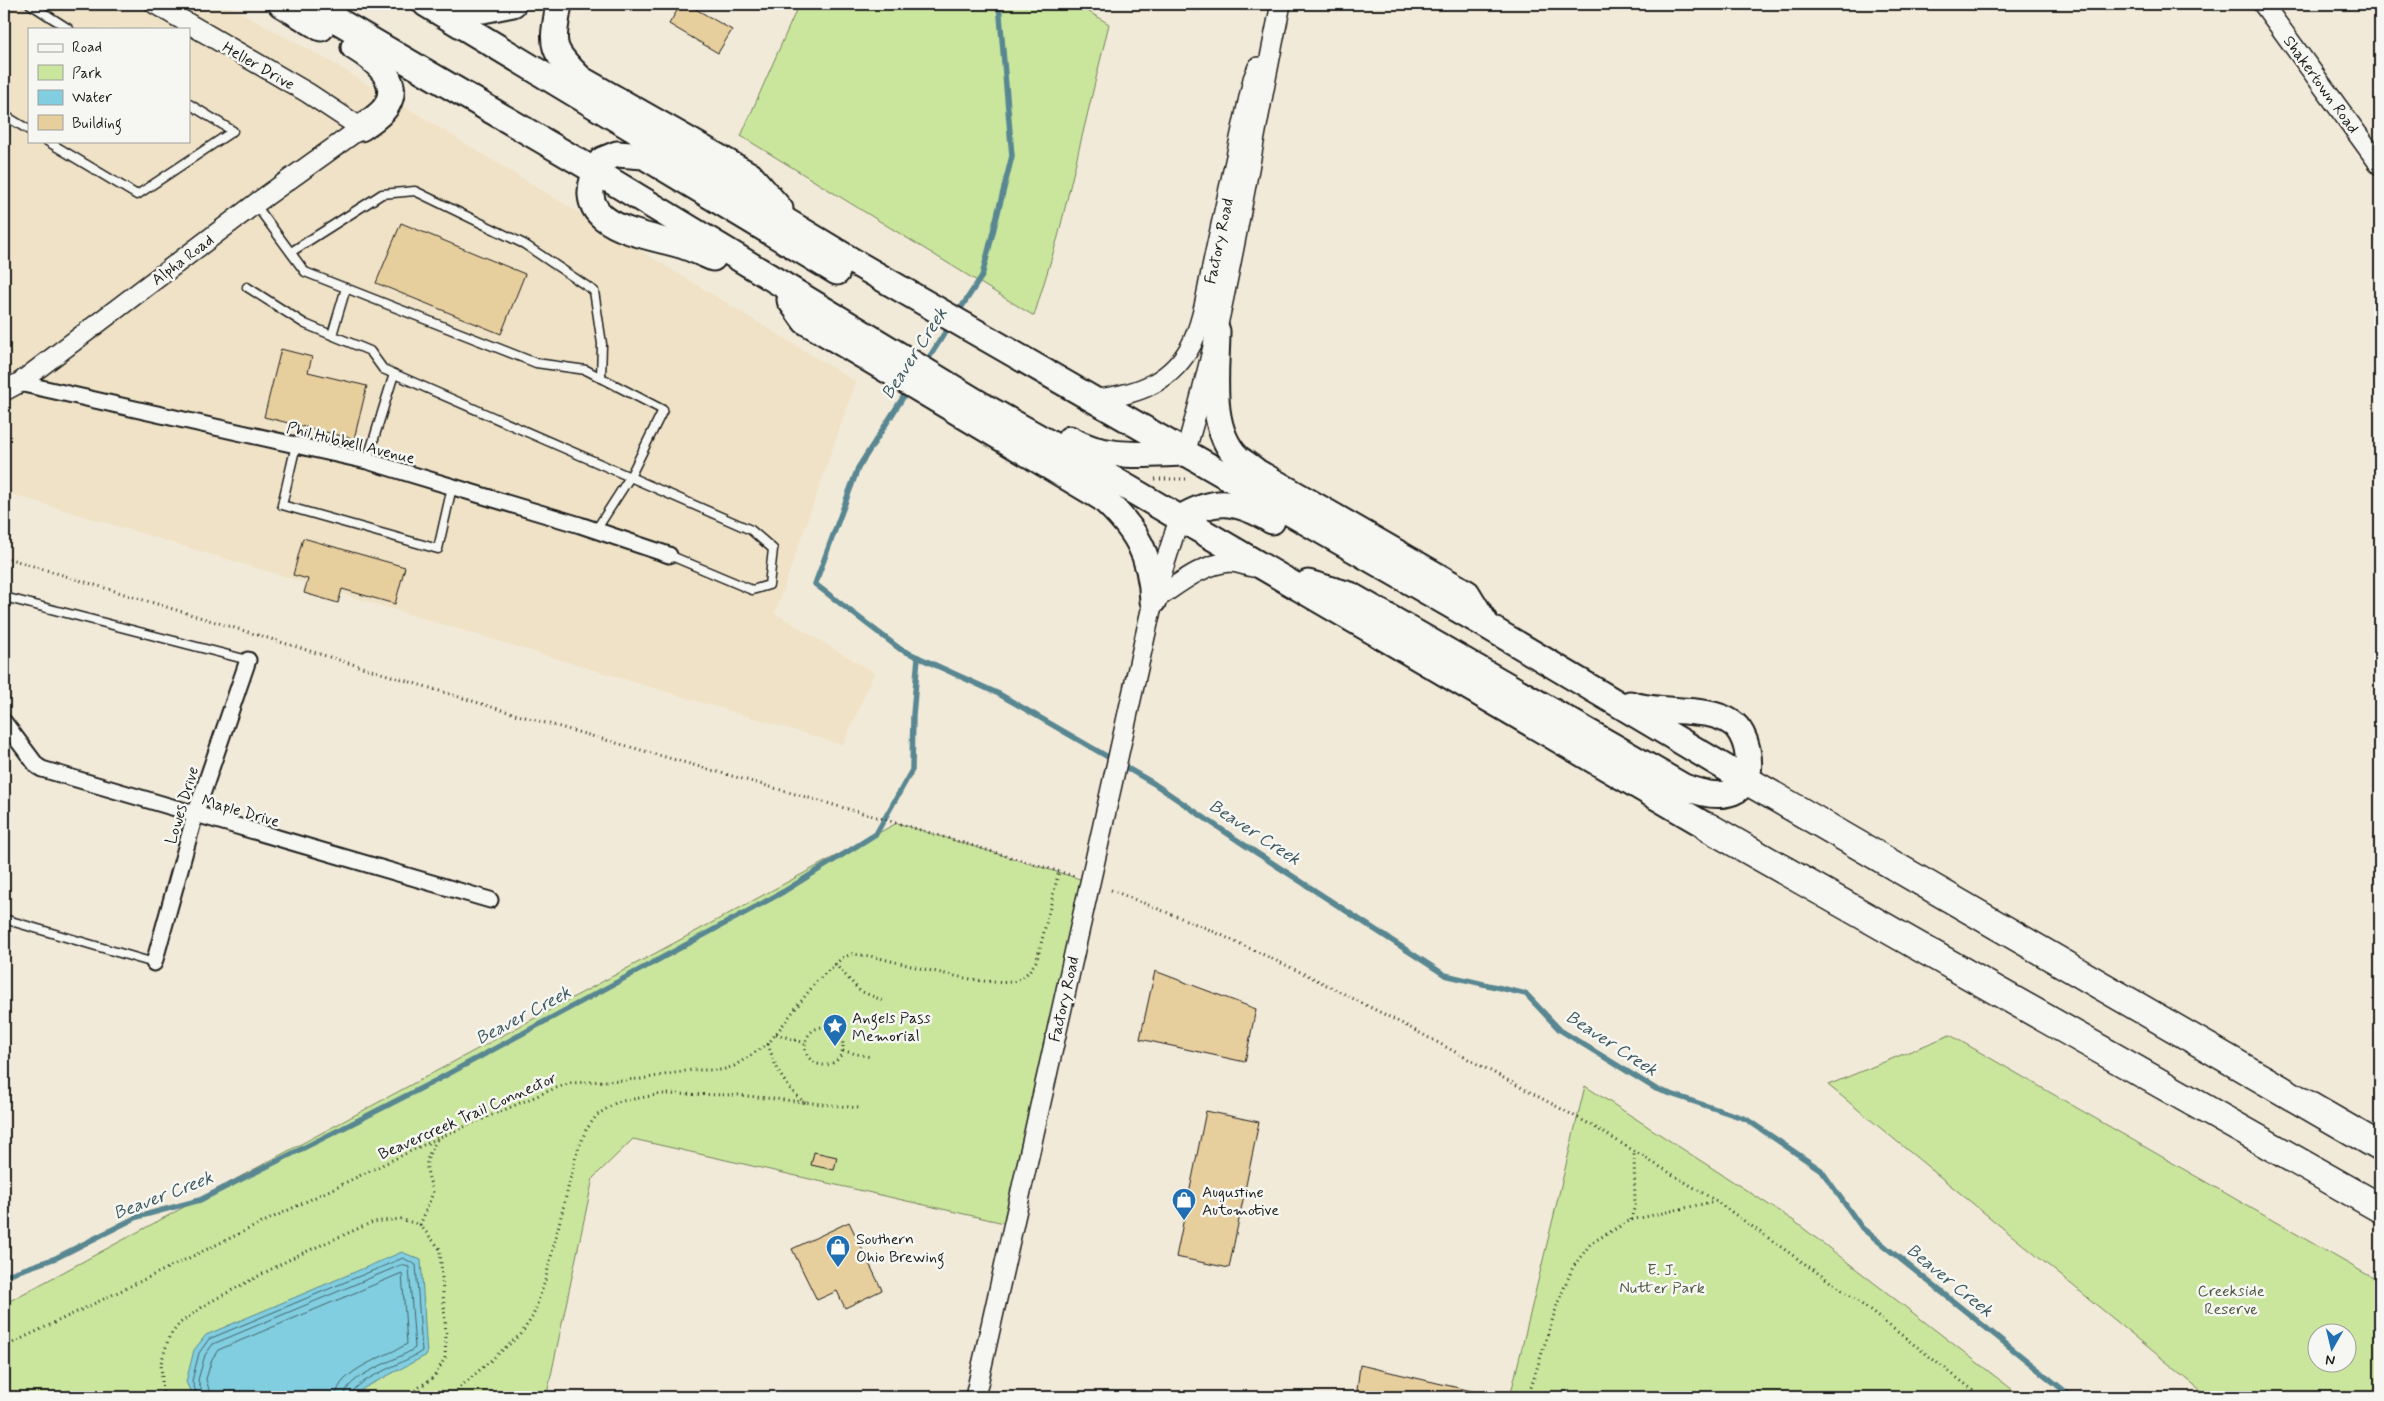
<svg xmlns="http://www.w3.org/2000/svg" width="2384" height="1401" font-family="Mynerve,sans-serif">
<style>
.built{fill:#efe2c6;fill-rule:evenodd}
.green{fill:#cae69d;stroke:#73815c;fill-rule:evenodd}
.water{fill:#81cee0;stroke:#598792}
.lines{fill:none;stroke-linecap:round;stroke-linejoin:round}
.shore{stroke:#44636a;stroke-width:1}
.stream{stroke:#598792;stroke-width:5.5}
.building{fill:#e7ce9d;stroke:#1c1c1c}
.service-casing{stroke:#1c1c1c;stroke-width:11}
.minor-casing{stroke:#1c1c1c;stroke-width:19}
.tertiary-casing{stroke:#1c1c1c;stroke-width:22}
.trunk-casing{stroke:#1c1c1c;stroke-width:29}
.motorway-casing{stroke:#1c1c1c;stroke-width:31}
.path{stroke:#1c1c1c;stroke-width:3;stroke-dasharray:1 4;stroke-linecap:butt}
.service{stroke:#f6f6f2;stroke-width:8}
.minor{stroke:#f6f6f2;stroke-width:15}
.tertiary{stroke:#f6f6f2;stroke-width:19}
.trunk{stroke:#f6f6f2;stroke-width:25}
.motorway{stroke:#f6f6f2;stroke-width:28}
.labels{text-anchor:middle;stroke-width:5;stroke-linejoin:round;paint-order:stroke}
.street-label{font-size:16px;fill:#1c1c1c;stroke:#f6f6f2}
.poi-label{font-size:16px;fill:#1c1c1c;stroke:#f6f6f2;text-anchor:start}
.park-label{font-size:16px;fill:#505943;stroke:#f6f6f2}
.water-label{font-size:18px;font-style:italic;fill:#3f5a61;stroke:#f6f6f2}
</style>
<rect width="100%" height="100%" fill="#f2ead8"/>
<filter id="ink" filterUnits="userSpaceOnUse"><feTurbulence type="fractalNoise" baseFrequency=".02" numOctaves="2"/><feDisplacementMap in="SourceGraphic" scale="10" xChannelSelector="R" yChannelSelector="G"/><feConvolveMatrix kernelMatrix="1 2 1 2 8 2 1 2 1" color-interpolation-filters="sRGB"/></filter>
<g filter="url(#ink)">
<path class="built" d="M4 4H224L333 63 856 382 775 613 874 673 843 745 4 492ZM29 29H189V141H29Z"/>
<g class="green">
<polygon points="799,4 1076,4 1109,24 1058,237 1034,316 741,136"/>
<polygon points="897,823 1090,882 1013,1225 633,1139 593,1178 547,1394 542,1397 4,1397 4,1304"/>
<path d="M1950 1035 2380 1282V1397H2209L1828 1085ZM2316 1334H2346V1364H2316Z"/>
<polygon points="1585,1086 1794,1221 2022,1397 1510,1397"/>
</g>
<polygon class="water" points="402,1252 421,1260 427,1355 364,1388 353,1397 193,1397 186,1382 194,1350 206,1335"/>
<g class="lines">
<g class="shore">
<path d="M198 1397 192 1381 199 1353 209 1339 403 1258 416 1265 422 1351C408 1362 352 1380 350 1397"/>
<path d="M204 1397 198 1380 205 1355 213 1344 401 1265 409 1267 415 1348C399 1360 345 1375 344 1397"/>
<path d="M211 1397 206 1379 212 1359 218 1350 402 1273 407 1344C388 1356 337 1370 336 1397"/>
</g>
<g class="stream">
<polyline points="957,314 982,276 1012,156 999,4"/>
<polyline points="925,364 951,323"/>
<polyline points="909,388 858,468 815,584 900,649 999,694 1153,783 1243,844 1445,975 1526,994 1560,1030 1656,1089 1746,1119 1821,1170 1862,1228 2072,1397"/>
<polyline points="4,1276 56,1258 137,1217 200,1200 351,1124 437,1080 783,892 876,834 912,770 913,715 918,657"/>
</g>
</g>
<g class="building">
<polygon points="681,4 687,4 732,30 718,53 669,24"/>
<polygon points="736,4 748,4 745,9"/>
<polygon points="1163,4 1197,4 1196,10"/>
<polygon points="401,223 525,274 501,334 376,283"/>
<polygon points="281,349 312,357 308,372 367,386 354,439 264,417"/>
<polygon points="303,538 405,567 395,604 342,589 338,603 304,593 308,579 293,575"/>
<polygon points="1155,971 1256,1009 1245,1062 1140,1039"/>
<polygon points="1206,1111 1259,1122 1229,1268 1176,1257"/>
<polygon points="814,1152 837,1157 834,1170 811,1165"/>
<polygon points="849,1222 882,1290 845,1308 837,1291 817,1300 792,1249"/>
<polygon points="1360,1365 1476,1392 1475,1397 1383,1397 1357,1390"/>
</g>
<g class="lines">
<defs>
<g id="service">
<polyline points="30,4 69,29"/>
<polyline points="4,115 29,130"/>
<polyline points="47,141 137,195 233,131 189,104"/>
<polyline points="291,252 382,194 415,191 524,244 594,291 602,344 601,378"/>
<polyline points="247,287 305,324 370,351 383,369 630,477 663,410 586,370 536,363 305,272 255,204"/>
<polyline points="332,335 346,288"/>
<polyline points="296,445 282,505 438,549 452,487"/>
<polyline points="367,461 394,374"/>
<polyline points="596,530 630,477 751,530 773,549 769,585 752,590 669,555"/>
<polyline points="4,597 248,660"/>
<polyline points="4,919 154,963"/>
</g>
<g id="minor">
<polyline points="19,383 367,461 580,525 669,555"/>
<polyline points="4,722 37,766 42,769 490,900"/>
<polyline points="154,963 195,815 248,660"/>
</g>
<g id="tertiary">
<polyline points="2263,4 2380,165"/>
<polyline points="4,391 19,383 255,204 361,128 308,93 155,4"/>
<path d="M1092 400C1132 395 1167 386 1189 349 1203 325 1208 285 1214 257 1227 198 1240 138 1253 79L1258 67"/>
<path d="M1185 453C1229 306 1249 154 1281 4"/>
<path d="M1153 601C1176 586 1201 564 1230 562 1237 562 1246 566 1253 567"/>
<polyline points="975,1397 1153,601 1179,519"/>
</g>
<g id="trunk">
<polyline points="281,4 321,28"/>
<polyline points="309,4 595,171 983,406 1099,471 1708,827"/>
<polyline points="426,4 854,262 1487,626 1746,780"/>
<polyline points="441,4 483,10 513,4"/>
<path d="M559 4C552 46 549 48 581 79L750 175 780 209"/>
<path d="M354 47C372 58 402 79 387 105 382 114 370 122 361 128"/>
<path d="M713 258C701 253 689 247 677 244 632 232 564 223 602 160L617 154 644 156 837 272"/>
<path d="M790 300 805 321 1102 498C1136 529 1151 554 1153 601"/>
<path d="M1217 331C1217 369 1207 428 1238 458 1244 463 1251 467 1257 472L1467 593 1486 624"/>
<path d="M1070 439C1106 460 1145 454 1185 453"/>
<path d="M1179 519C1215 497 1237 500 1272 521"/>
<path d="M1308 583 1350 595 1684 787C1720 801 1757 799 1747 749 1745 740 1740 728 1732 723 1706 705 1661 715 1630 704"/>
</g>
<g id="motorway">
<polyline points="1746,780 2380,1147"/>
<polyline points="1708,827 2380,1208"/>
</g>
</defs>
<use href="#service" class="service-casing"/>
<use href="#minor" class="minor-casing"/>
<use href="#tertiary" class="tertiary-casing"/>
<use href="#trunk" class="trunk-casing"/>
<use href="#motorway" class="motorway-casing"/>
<g class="path">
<polyline points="1155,479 1187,479"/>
<polyline points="4,557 518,715 897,823 1074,876"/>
<polyline points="1111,890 1206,928 1309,976 1405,1025 1593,1126 1716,1201 1856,1300 1982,1397"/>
<polyline points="835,964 860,991 884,1001"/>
<circle cx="824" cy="1046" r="19"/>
<polyline points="776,1034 805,1043"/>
<path d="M768 1044C777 1071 783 1084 805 1103"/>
<polyline points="843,1051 871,1057"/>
<polyline points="1631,1220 1635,1205 1634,1152"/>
<path d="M420 1225 433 1193C427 1167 421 1165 437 1140"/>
<path d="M4 1347 438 1138 553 1089 571 1083 641 1079 692 1070H722L734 1066 768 1044 816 982 842 958 852 954 870 956C899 962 991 989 1015 981 1025 978 1031 969 1037 960L1059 871"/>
<polyline points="163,1397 161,1363 169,1337 180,1323 208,1303 294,1257 373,1222 401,1219 420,1225 440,1249 446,1336 445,1358 434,1377 405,1397"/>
<polyline points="449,1397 521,1334 533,1316 545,1281 577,1152 586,1130 597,1115 617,1102 662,1094 738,1095 859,1108"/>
<polyline points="1528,1397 1558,1302 1573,1267 1591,1243 1631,1220 1716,1201"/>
</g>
<use href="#service" class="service"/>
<use href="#minor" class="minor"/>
<use href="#tertiary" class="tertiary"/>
<use href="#trunk" class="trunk"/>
<use href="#motorway" class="motorway"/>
</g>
</g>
<defs>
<symbol id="sight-pin" viewBox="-11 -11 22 30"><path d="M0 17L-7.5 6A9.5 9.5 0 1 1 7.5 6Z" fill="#1f6fb2" stroke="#f6f6f2"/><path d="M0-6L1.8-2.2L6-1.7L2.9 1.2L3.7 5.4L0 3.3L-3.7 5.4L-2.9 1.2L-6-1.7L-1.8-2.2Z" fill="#fff"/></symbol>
<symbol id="shop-pin" viewBox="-11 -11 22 30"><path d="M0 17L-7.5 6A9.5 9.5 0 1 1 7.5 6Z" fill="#1f6fb2" stroke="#f6f6f2"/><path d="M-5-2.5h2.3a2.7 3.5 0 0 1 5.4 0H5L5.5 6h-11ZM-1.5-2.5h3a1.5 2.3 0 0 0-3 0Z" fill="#fff"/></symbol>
</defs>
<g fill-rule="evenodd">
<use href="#sight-pin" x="821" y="1012" width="28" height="38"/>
<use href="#shop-pin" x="1170" y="1186" width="28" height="38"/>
<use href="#shop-pin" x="824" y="1233" width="28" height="38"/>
</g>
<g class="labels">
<g class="street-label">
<text transform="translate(259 65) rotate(30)" y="6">Heller Drive</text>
<text transform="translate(2322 84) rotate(54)" y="6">Shakertown Road</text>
<text transform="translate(1218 241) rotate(-78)" y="6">Factory Road</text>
<text transform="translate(182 259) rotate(-37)" y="6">Alpha Road</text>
<text transform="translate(351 442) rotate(14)" y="6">Phil Hubbell Avenue</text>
<text transform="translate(181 805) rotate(-73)" y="6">Lowes Drive</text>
<text transform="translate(241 810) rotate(16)" y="6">Maple Drive</text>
<text transform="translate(1063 999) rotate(-77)" y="6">Factory Road</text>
<text transform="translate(467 1115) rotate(-24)" y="6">Beavercreek Trail Connector</text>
</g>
<g class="poi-label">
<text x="852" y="1023">Angels Pass<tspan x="852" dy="18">Memorial</tspan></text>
<text x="1202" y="1197">Augustine<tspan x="1202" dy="18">Automotive</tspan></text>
<text x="856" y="1244">Southern<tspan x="856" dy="18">Ohio Brewing</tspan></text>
</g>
<g class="park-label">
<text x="1662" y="1275">E. J.<tspan x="1662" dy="18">Nutter Park</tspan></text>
<text x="2231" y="1296">Creekside<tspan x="2231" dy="18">Reserve</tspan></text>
</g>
<g class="water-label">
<text transform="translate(914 353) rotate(-57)" y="6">Beaver Creek</text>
<text transform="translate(1255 832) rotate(33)" y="6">Beaver Creek</text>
<text transform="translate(523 1015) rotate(-28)" y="6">Beaver Creek</text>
<text transform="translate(1612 1043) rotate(33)" y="6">Beaver Creek</text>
<text transform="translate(163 1195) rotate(-21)" y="6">Beaver Creek</text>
<text transform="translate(1950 1280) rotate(39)" y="6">Beaver Creek</text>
</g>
</g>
<rect width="2384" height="1401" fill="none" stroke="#f6f6f2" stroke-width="20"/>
<rect x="10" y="10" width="2364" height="1381" fill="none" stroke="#1c1c1c" stroke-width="2" filter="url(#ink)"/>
<rect x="28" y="28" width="162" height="115" fill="#f6f6f2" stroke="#9f9f9c"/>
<rect x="38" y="44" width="25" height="8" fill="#f6f6f2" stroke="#9f9f9c"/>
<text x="72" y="52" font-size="15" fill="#1c1c1c">Road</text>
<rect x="38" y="65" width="25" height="15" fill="#cae69d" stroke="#9f9f9c"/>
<text x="72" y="78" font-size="15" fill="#1c1c1c">Park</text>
<rect x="38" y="90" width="25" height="15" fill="#81cee0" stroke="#9f9f9c"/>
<text x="72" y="102" font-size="15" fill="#1c1c1c">Water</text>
<rect x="38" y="115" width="25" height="15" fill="#e7ce9d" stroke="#9f9f9c"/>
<text x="72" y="128" font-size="15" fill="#1c1c1c">Building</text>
<g transform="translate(2332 1348) rotate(188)"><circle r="24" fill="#f6f6f2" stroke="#9f9f9c"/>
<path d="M0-4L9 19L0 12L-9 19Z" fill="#1f6fb2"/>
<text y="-8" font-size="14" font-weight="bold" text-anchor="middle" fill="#1c1c1c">N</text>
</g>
</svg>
